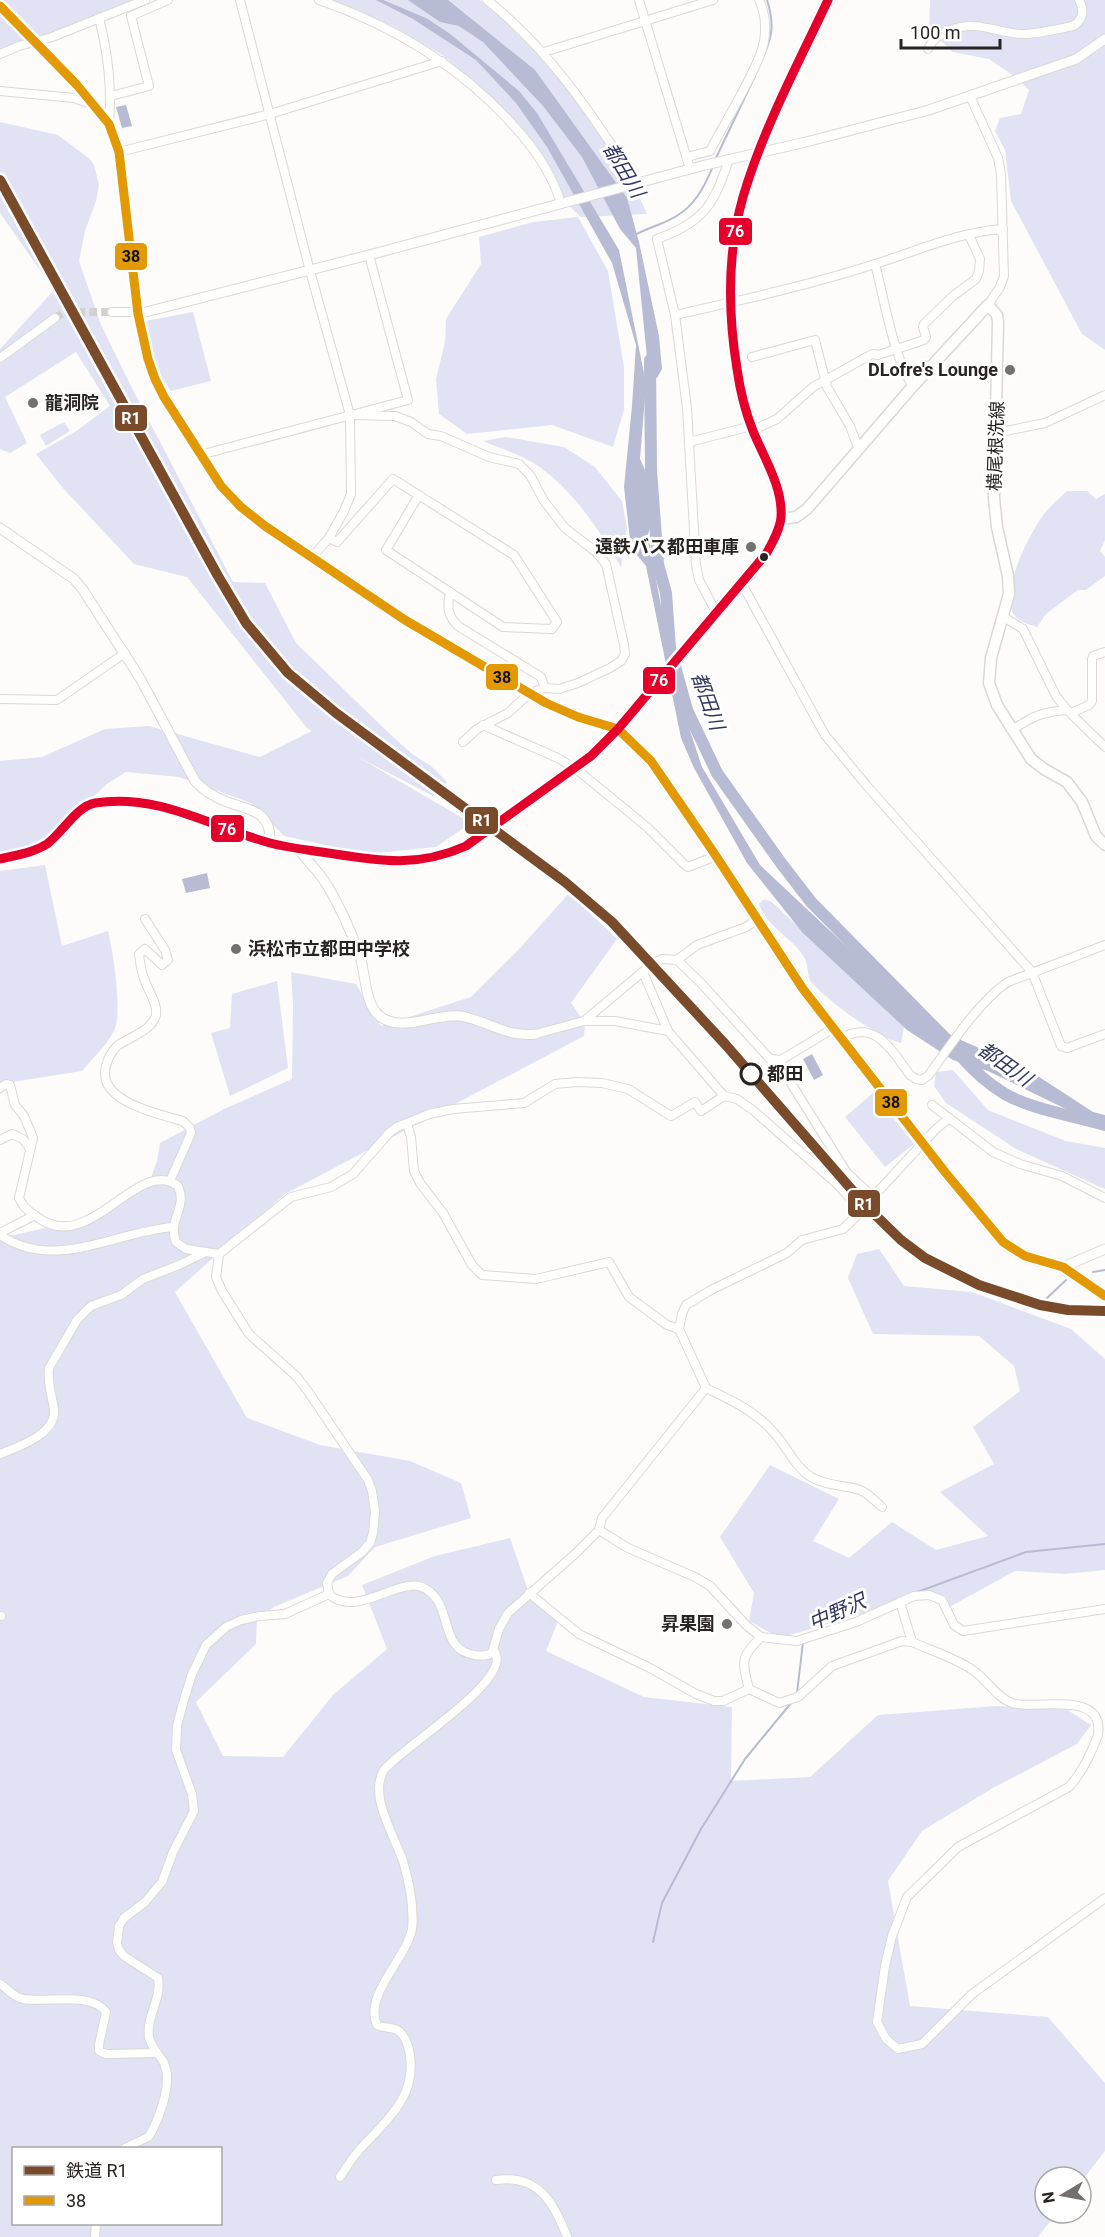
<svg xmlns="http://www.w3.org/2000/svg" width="1105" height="2237" font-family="Roboto,'Noto Sans JP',sans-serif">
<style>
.green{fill:#e1e3f4;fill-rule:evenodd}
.water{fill:#b7bbd3}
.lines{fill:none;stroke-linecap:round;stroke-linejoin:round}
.stream{stroke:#b7bbd3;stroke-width:2}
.river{stroke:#b7bbd3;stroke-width:12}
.minor-tunnel{stroke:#d3d1d0;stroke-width:8;stroke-dasharray:8 4;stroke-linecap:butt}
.minor-casing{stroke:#dcd8d6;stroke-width:10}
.tertiary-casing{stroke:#dcd8d6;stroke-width:11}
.secondary-casing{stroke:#dcd8d6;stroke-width:13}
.trunk-casing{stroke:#dcd8d6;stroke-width:14}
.minor{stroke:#fffffe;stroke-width:8}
.tertiary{stroke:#fffffe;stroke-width:9}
.secondary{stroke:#fffffe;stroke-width:10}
.trunk{stroke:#fffffe;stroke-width:12}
.secondary-bridge-casing{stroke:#dcd8d6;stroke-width:13;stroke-linecap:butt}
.secondary-bridge{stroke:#fffffe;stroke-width:10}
.bus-1-casing{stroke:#fff;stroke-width:14}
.bus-2-casing{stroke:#fff;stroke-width:14}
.bus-1{stroke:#e29903;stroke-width:9}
.bus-2{stroke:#e4002b;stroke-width:9}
.rail-1-casing{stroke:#fff;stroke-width:15}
.rail-1{stroke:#7a4b2a;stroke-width:10}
.poi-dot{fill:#73706e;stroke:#fff;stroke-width:2}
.bus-dot{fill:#292422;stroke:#fff;stroke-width:2}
.stop-dot{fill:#fff;stroke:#292422;stroke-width:3}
.labels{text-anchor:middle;stroke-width:6;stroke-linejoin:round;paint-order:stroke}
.poi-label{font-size:18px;font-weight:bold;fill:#292422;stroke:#fff;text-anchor:end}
.street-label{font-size:18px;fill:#292422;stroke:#fff}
.stop-label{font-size:18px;font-weight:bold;fill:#292422;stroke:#fff;text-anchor:start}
.water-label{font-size:20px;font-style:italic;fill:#333766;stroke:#fff}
.line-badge{stroke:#fff;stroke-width:2}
.badge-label{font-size:16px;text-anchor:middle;font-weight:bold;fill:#fff}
.pale-badge-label{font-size:16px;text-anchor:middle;font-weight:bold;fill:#111}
</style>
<rect width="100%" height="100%" fill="#fdfcfb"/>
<g class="green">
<polygon points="3,0 145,0 38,38"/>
<polygon points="318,0 480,0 497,12 548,60 630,177 647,214 581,217 566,203 512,119 444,56 391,25"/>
<polygon points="930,0 1105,0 1105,350 1082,334 1011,201 1005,150 995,131 1000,118 1021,114 1029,90 1014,76 989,59 953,52 929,30"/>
<polygon points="0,13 26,40 0,51"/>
<polygon points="0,122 58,135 90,159 94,165 99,185 96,201 85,231 79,261 101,325 132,388 233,582 265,583 296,643 391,735 412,754 431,766 447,782 433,796 358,757 471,823 436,847 366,854 284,836 251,803 179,777 126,772 107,784 36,850 0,852 0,761 42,757 105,729 149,726 260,757 312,731 307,728 187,577 134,564 62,487 36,454 75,432 110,406 76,352 5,397 27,443 10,453 0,449 0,349 54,290 0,213"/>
<polygon points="578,217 608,271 624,367 624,410 613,447 552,425 467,434 439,414 436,379 445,342 446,319 481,264 479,237 533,222"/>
<polygon points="193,312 211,381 171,391 158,374 145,321"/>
<polygon points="64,422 70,431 46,446 40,435"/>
<path d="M506 437 564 447 595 467 622 501 627 528 621 567C599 530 574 491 538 466 523 455 501 449 483 441Z"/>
<path d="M1067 491H1087L1096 499 1105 494V540L1100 551 1105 557V576L1086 590H1078L1046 614 1037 627C1028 624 1018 622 1013 613 1001 589 1029 534 1044 514 1050 506 1059 499 1067 491Z"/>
<path d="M45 865 62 946 108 931C113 951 123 1014 114 1031 106 1046 92 1059 82 1071L0 1084V871Z"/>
<path d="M569 893 617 939 571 1003 585 1023 584 1036 285 1194 175 1292 247 1418 320 1445 410 1461 461 1483 471 1518 375 1547 348 1576 274 1607 257 1619 256 1644 196 1702 223 1756 283 1757 333 1695 387 1649 362 1585 435 1556 510 1538 531 1599 559 1619 546 1651 644 1697 732 1707 731 1781 810 1777 878 1715 997 1706 1066 1709 1091 1725 1077 1744 993 1788 922 1831 888 1881 910 2006 1048 2017 1105 2083V2151L1081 2182V2177H1045V2213H1057L1038 2237H0V1238L95 1217 149 1183 157 1161 160 1143 224 1109 292 1079 293 1005 291 972 356 984 381 1026 471 997 521 947ZM14 2148H220V2224H14Z"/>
<path d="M764 899 772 902 904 1027 901 1043C878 1038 828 1001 812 983 806 976 809 964 804 957 791 936 768 929 759 904Z"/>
<polygon points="277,981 288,1068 230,1096 211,1033 230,1028 232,994"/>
<polygon points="953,1070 988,1110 1066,1141 1105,1148 1105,1189 1016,1149 946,1103 934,1086 936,1072"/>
<polygon points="873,1093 914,1144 885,1167 845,1117"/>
<polygon points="879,1249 904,1286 972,1292 1071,1329 1105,1359 1105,1570 1065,1574 1015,1571 951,1606 922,1596 780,1638 749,1621 754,1593 720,1537 770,1465 839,1499 813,1541 849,1558 892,1522 936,1550 988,1536 940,1492 994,1464 973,1427 1020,1391 1014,1366 979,1336 873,1334 848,1278 857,1254"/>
</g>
<g class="water">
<polygon points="376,0 383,0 426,18 449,33 519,91 537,113 619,250 646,383 640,459 659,501 648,534 675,685 702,767 760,865 859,958 923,1023 1030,1071 1093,1112 1105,1115 1105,1128 988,1071 953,1060 907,1030 802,932 747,863 694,768 681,738 646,566 631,548 624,487 632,406 636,345 612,263 547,147 516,103 476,60 413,19"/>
<polygon points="408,0 448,0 535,70 627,198 639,242 659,336 662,369 657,378 649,377 636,248 620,229 582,157 543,106 483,42 459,26 440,22"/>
<polygon points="126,105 132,126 122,128 116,107"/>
<polygon points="207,873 210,888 186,893 182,879"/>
<polygon points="812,1054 823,1075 814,1080 803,1059"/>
</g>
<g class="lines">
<g class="stream">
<path d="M759 66C771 41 776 27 767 0"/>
<polyline points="716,158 755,76"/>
<path d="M635 235C649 227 665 224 678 215 695 205 706 184 713 166"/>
<polyline points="1093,1272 1105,1270"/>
<polyline points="1046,1299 1066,1280"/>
<polyline points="901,1598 1026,1552 1105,1544"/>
<polyline points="797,1693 803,1642"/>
<polyline points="653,1942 662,1903 701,1829 745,1759 791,1703"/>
</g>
<g class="river">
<polyline points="650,360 651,470 658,564 666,593 670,648 687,710 717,773 781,863 811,902 948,1041"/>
<path d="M959 1054C972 1069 988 1084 1005 1094 1031 1109 1075 1116 1105 1125"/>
</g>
<polyline class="minor-tunnel" points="55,318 64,312 112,312"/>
<defs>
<g id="minor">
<polyline points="240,0 310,271 350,415 351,494 344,511 329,538 312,557"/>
<path d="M319 0C394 26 460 66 514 126 534 148 553 175 561 204"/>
<path d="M487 0C551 51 592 115 637 183"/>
<polyline points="639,0 690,169"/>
<path d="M99 18C108 53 112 88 109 124"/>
<path d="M928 49C933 39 939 35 948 31 980 18 997 35 1026 34 1042 33 1058 29 1073 26 1083 20 1085 11 1079 0"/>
<polyline points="544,52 713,0"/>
<polyline points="0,54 19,46 52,37 145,0"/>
<polyline points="0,91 74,98 93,105"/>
<polyline points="111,96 149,86 131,16 168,0"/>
<polyline points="970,96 998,158 1001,174 1004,276 1000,287 988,305"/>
<polyline points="119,152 270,114 442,61"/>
<path d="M687 157 710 151C726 120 748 86 760 55 767 38 767 16 759 0"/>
<path d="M875 264C884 298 894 360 913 386"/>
<polyline points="112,312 135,312 138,314"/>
<path d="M675 315C742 300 810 285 875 264 917 251 958 232 1003 229"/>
<polyline points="752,357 815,340 827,387 850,426 859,450"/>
<polyline points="0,358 55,318"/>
<polyline points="350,415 395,416 411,422 428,434 441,436 489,457 519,464 530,475 544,501 565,528 596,552 606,564 624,645 625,654 621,661 610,668 578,683 559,689 545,688 530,693 508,713 477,729 463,742"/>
<polyline points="753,430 777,419 813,387 872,354 878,355 924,340 926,337 923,327 924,324 953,296 976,279 979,271 980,259 969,235"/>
<polyline points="996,433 1045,423 1105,395"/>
<polyline points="689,442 752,426"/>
<polyline points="200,455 408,400 369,255"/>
<polyline points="329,538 337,542 393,479 514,555 557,622 552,629 503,627 386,550 419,495"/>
<polyline points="742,584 825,735 867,786 1032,972 1061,1046 1067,1048 1105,1034"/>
<path d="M450 592C447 607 447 615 458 626L541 677 545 688"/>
<path d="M716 612 699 580 696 565 687 408 675 315 657 239C704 222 714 205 729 159"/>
<polyline points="1002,616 1023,629 1056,696 1067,710 1105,747"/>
<polyline points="0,699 57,700 125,653"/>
<polyline points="1071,713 1089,705 1092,701 1092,659 1093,656 1105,652"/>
<polyline points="483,725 560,759 581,773 647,827 686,866 688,867 716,856"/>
<path d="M1012 730C1033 716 1042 712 1067 710"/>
<path d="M145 919 165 950 168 960 162 965 145 949 139 954C140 963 141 972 145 981 148 991 158 1003 156 1015 152 1031 129 1037 117 1046 111 1052 108 1058 106 1066 96 1101 158 1114 183 1121L190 1128 191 1133 170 1181"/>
<polyline points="677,960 700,982 770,1059 781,1060 834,1028"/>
<polyline points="643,972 668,1031"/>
<polyline points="584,1021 652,964 662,959 677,960 697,945 746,927 757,920"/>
<polyline points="536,1034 584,1021 615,1021 668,1031 724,1096 737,1099 754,1111 837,1184 862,1211"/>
<path d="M842 1038C876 1019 892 1051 910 1075L916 1079 922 1080 929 1075C949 1047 980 1000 1008 982L1105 945"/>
<polyline points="781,1060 784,1072 847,1173 873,1197"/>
<path d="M0 1088 6 1084 10 1085 15 1105 24 1116 33 1138 19 1198C25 1210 27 1209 37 1217 90 1257 138 1155 178 1186 188 1208 167 1220 176 1242L186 1249 219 1254"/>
<polyline points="932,1105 949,1118"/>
<polyline points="407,1124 411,1137 414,1171 420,1183 443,1213 472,1265 482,1275 536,1279 609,1262 629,1297 667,1325 679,1329"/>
<polyline points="0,1140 12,1134 23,1139 30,1149"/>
<polyline points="0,1233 35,1215"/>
<path d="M0 1235C55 1272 114 1232 173 1227"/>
<path d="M706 1388 602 1518 599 1530 575 1554 508 1613 499 1629 492 1653C487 1656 481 1656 475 1655 438 1650 454 1606 426 1589 402 1573 357 1620 329 1594L327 1583 332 1574 362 1552 370 1543 373 1533 375 1512 372 1491 368 1480 307 1390 296 1376 249 1334 222 1291 216 1277 219 1254 291 1197 331 1187 353 1174 389 1133 397 1127 429 1114 453 1109 524 1103 555 1084 577 1082 602 1083 628 1089 671 1116 695 1102 701 1111 724 1096"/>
<path d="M0 1454C18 1447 57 1434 54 1409 52 1396 47 1382 49 1368L77 1320 91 1306 121 1295 143 1279 179 1265 204 1253"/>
<path d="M882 1507C876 1502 868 1493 860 1490 844 1485 826 1486 811 1477 795 1467 787 1447 775 1434 757 1412 731 1400 706 1388L679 1329 682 1314 686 1305 711 1290 787 1253 802 1240 843 1229 862 1211 873 1197 935 1130 949 1118 993 1152 1020 1164 1062 1176 1105 1198"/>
<polyline points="599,1530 628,1548 695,1577 710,1586 746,1625 761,1637 797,1641 856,1622 914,1596 929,1595 942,1600 954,1625 963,1631 1105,1609"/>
<polyline points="529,1593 579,1634 650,1668 696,1694 714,1701 723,1701 749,1689"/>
<polyline points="900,1602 912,1642"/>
<polyline points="0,1616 1,1616"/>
<path d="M761 1637C740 1657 742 1662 749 1689L779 1703 798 1697 832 1666 902 1641 912 1642C932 1651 956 1658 974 1671 987 1680 997 1698 1012 1703 1033 1711 1105 1688 1098 1735 1091 1754 1083 1772 1069 1787L958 1847 907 1897 892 1936 885 1966 877 2022 886 2039 898 2049 922 2044 972 1994 1105 1898"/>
<path d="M0 1984C8 1989 13 1997 23 1999 46 2003 91 1991 106 2012L99 2045V2051L106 2054 157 2053"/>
<path d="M125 2148 148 2137 151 2133C160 2115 174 2081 163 2061 158 2053 151 2047 149 2037 146 2016 162 1999 158 1978L124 1956 119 1950 117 1943 119 1926 124 1918 145 1902 162 1882 173 1852 194 1811 192 1794 176 1750 177 1726 183 1703 192 1674 206 1645 226 1627 241 1620 260 1616 285 1614 329 1594"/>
<path d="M340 2177C347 2167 353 2156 362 2147 387 2120 416 2097 410 2056 409 2049 407 2040 402 2034 396 2026 385 2029 377 2025 364 1996 404 1960 411 1933 414 1925 412 1915 412 1906 411 1891 407 1875 403 1861 395 1837 368 1795 384 1770 399 1749 516 1679 494 1651"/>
<path d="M496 2180C538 2174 554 2202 567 2237"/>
<polyline points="95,2237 96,2224"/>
</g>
<g id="tertiary">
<polyline points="0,6 77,85 109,124 119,152 138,314 148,359 155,379 164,397 221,486 241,507 265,526 405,620 546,703 578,717 618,729"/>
<polyline points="138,314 369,255 705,165 806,142 929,110 1076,59 1105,39"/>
<path d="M0 528 74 579 83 590 140 678 195 781C204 791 214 797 227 802 250 810 272 811 270 843"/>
<path d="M299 849C307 862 319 871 327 885 339 905 352 934 360 956 366 974 364 1009 384 1019 407 1031 436 1013 461 1016 488 1021 508 1038 536 1034"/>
<polyline points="1063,1267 1105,1249"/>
</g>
<g id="secondary">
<polyline points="781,519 796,517 807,509 913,386 988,305 997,315 998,322 994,498 997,527 1008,576 1009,594 991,658 989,683 997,705 1031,759 1044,769 1067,782 1082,802 1096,836 1105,845"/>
<polyline points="591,756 618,729"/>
<path d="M0 859C16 855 33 853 47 844 62 833 77 806 95 803 160 793 211 827 270 843 289 848 309 850 328 853 379 861 417 868 466 846L555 782"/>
</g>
<path id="trunk" d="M828 0C798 64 763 129 743 197 727 253 728 313 737 369 740 390 745 411 753 431 764 458 783 487 781 517 780 530 772 543 766 554L618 729 651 761 712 850 803 989 945 1172 1003 1242 1025 1256 1063 1267 1105 1296"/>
</defs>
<use href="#minor" class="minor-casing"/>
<use href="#tertiary" class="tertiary-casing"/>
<use href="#secondary" class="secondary-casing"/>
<use href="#trunk" class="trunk-casing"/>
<use href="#minor" class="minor"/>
<use href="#tertiary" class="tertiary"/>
<use href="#secondary" class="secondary"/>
<use href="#trunk" class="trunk"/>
<defs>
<polyline id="secondary-bridge" points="555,782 591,756"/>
</defs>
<use href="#secondary-bridge" class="secondary-bridge-casing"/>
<use href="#secondary-bridge" class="secondary-bridge"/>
<defs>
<polyline id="bus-1" points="0,6 77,85 109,124 119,152 138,314 148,359 155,379 164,397 221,486 241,507 265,526 405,620 546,703 578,717 618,729 651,761 712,850 803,989 945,1172 1003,1242 1025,1256 1063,1267 1105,1296"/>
<path id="bus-2" d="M0 859C16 855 33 853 47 844 62 833 77 806 95 803 160 793 211 827 270 843 289 848 309 850 328 853 379 861 417 868 466 846L591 756 618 729 766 554C772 543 780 530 781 517 783 487 764 458 753 431 745 411 740 390 737 369 728 313 727 253 743 197 763 129 798 64 828 0"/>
</defs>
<use href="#bus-1" class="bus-1-casing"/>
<use href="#bus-2" class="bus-2-casing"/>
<use href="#bus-1" class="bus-1"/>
<use href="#bus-2" class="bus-2"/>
<defs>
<polyline id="rail-1" points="0,180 218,576 246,623 288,673 336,713 565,882 612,922 725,1044 866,1206 901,1240 925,1258 979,1285 1040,1305 1068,1310 1105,1311"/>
</defs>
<use href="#rail-1" class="rail-1-casing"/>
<use href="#rail-1" class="rail-1"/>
</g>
<g class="poi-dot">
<circle cx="1010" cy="370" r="6"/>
<circle cx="33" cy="403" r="6"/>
<circle cx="751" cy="547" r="6"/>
<circle cx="236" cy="949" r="6"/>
<circle cx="727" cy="1624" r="6"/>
</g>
<circle class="bus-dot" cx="764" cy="557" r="5"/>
<circle class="stop-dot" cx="751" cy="1074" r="10"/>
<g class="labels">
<g class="poi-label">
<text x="998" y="376">DLofre's Lounge</text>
<text x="45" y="409" text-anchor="start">龍洞院</text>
<text x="739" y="553">遠鉄バス都田車庫</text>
<text x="248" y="955" text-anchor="start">浜松市立都田中学校</text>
<text x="715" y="1630">昇果園</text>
</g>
<g class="street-label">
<text transform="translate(996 446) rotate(-88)" y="6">横尾根洗線</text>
</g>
<g class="stop-label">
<text x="767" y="1080">都田</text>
</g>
<g class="water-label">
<text transform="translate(624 170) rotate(59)" y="7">都田川</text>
<text transform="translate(708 701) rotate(70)" y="7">都田川</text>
<text transform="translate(1005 1064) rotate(35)" y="7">都田川</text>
<text transform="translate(837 1612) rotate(-24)" y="7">中野沢</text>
</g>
</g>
<g class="line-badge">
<rect x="718" y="217" width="35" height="29" rx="6" fill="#e4002b"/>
<rect x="114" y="242" width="34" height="29" rx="6" fill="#e29903"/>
<rect x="114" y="404" width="34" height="28" rx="6" fill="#7a4b2a"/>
<rect x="485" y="663" width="34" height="28" rx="6" fill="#e29903"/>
<rect x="642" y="666" width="34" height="29" rx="6" fill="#e4002b"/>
<rect x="464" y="806" width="35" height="29" rx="6" fill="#7a4b2a"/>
<rect x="210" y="814" width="35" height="29" rx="6" fill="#e4002b"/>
<rect x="874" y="1088" width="34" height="29" rx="6" fill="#e29903"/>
<rect x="847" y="1189" width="34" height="29" rx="6" fill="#7a4b2a"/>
</g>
<g class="badge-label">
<text x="735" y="237">76</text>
<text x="131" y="424">R1</text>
<text x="659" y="686">76</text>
<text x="482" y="826">R1</text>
<text x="227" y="835">76</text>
<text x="864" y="1210">R1</text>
</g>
<g class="pale-badge-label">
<text x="131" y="262">38</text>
<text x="502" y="683">38</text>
<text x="891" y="1108">38</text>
</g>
<rect x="12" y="2147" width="210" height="78" fill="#ffffff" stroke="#a9a7a7" stroke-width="1.5"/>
<rect x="24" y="2166" width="30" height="9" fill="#7a4b2a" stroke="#a9a7a7" stroke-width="1.5"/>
<text x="66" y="2177" font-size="18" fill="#292422">鉄道 R1</text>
<rect x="24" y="2196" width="30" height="9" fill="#e29903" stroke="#a9a7a7" stroke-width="1.5"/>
<text x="66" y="2207" font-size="18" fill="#292422">38</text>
<g transform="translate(1063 2195) rotate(260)"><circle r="28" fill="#ffffff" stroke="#a9a7a7" stroke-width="1.5"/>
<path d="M0-4.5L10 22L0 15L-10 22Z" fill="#73706e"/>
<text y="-9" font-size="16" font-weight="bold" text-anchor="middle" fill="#292422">N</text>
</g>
<path d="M901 39v9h99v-9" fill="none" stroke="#292422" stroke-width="3"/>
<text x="910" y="39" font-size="18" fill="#292422" stroke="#ffffff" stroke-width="4.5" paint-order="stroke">100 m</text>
</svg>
